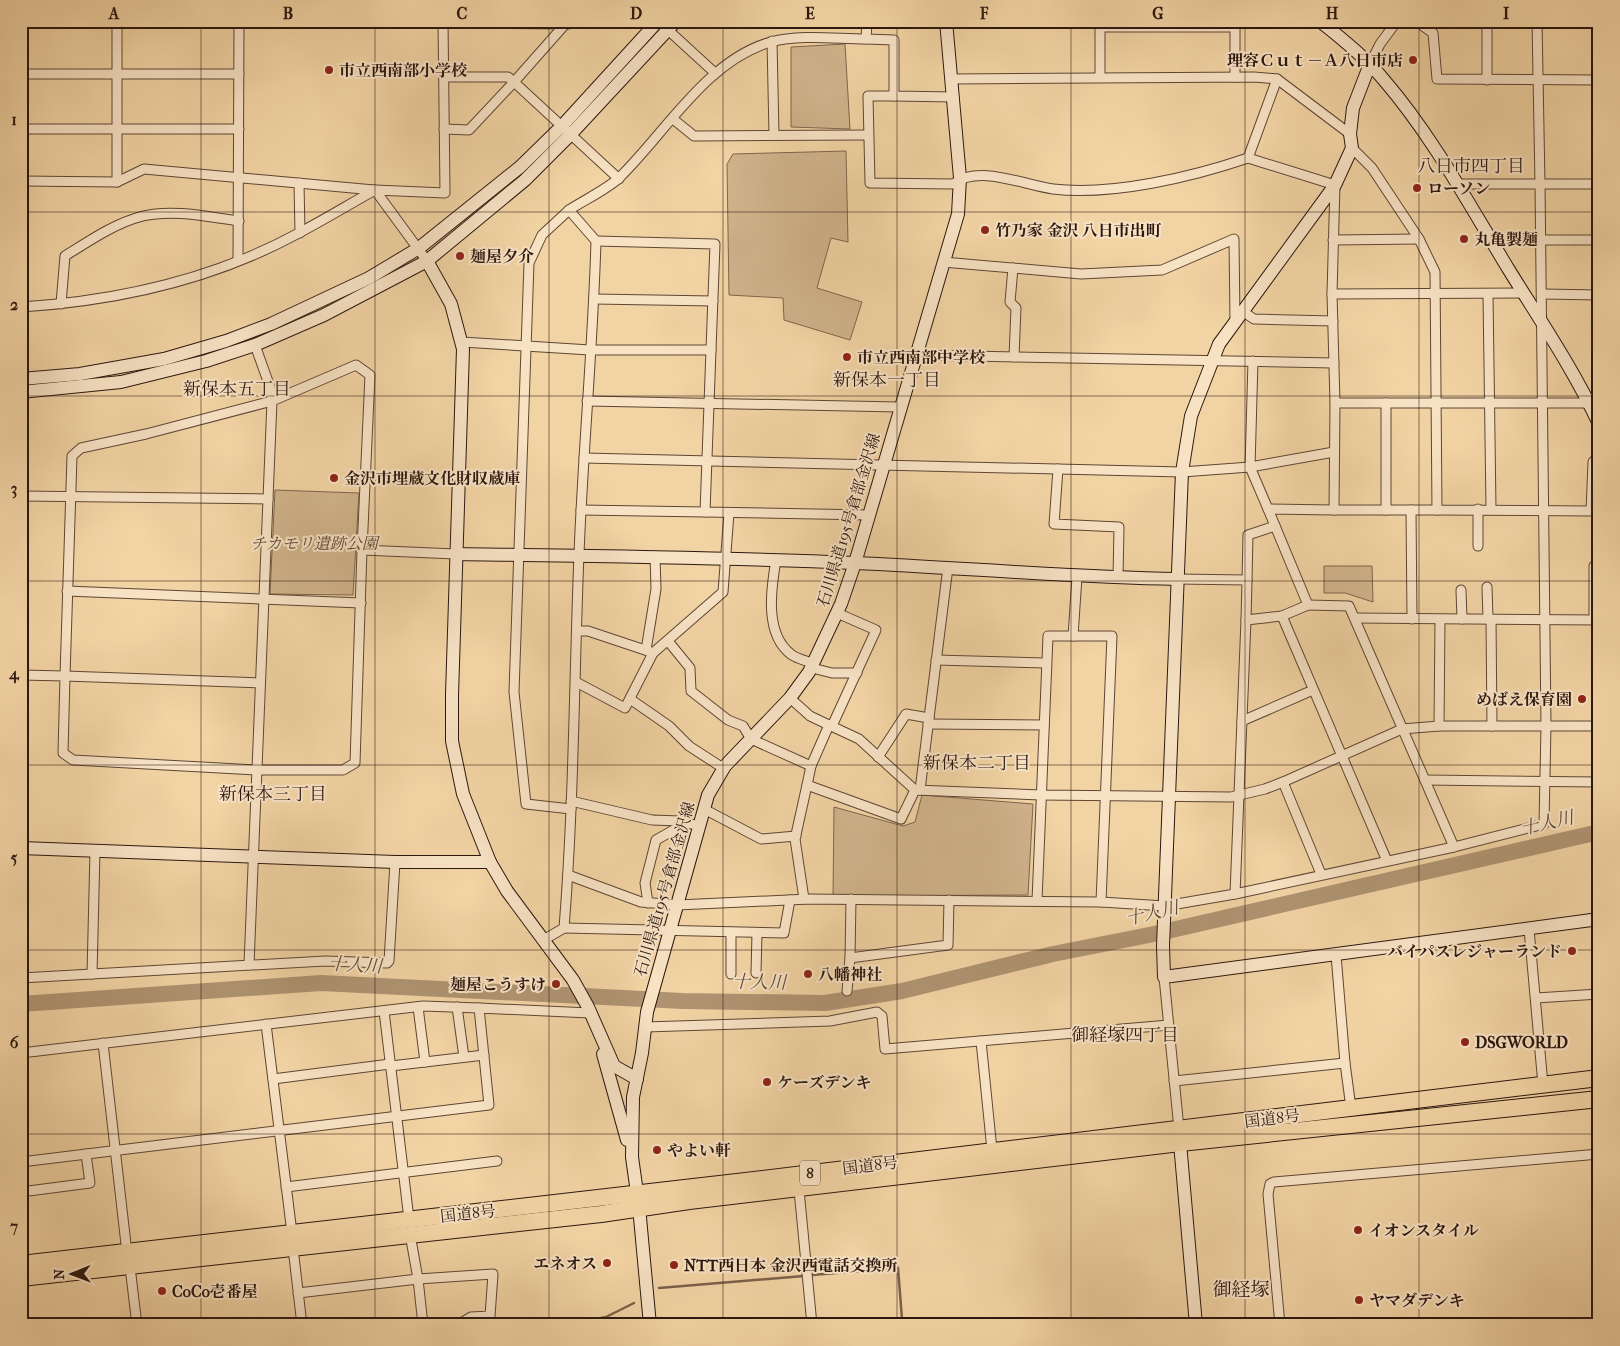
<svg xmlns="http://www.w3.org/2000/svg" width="1620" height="1346" font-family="'IM FELL French Canon','Noto Serif JP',serif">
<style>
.green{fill:#d0b38b;stroke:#7e654d}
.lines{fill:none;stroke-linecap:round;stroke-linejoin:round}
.stream{stroke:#7b614a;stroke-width:2.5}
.river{stroke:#af9371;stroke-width:16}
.street-casing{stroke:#5e4634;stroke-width:11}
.secondary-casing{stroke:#2c170f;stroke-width:14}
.highway-casing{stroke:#2c170f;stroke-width:18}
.street{stroke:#f7e2c4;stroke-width:9}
.secondary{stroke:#f7e2c4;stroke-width:12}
.highway{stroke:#f2d3a4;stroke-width:16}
.grid{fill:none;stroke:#2c170f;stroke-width:1;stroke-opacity:0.55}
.poi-dot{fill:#8f2418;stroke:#f7e2c4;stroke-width:2}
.labels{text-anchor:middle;stroke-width:4;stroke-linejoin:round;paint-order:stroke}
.shield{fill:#f7e2c4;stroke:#695445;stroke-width:1}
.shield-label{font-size:15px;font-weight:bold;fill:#2c170f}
.poi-label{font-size:16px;font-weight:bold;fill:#2c170f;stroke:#f7e2c4;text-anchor:start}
.street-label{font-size:16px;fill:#2c170f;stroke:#f7e2c4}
.park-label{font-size:16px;font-style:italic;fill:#5d4634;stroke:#f7e2c4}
.neighbourhood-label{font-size:18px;fill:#2c170f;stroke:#f7e2c4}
.water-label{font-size:18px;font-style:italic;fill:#604936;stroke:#f7e2c4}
.quarter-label{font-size:19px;fill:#2c170f;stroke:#f7e2c4}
.neatline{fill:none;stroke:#2c170f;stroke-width:2}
.grid-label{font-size:16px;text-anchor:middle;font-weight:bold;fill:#2c170f}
</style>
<rect width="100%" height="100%" fill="#f2d3a4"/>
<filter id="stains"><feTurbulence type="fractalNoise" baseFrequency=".004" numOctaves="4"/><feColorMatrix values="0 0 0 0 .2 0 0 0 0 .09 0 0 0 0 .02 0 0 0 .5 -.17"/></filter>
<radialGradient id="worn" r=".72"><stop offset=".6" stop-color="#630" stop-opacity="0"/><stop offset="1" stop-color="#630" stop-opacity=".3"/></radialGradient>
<g class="green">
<polygon points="845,44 850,129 791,127 791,47"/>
<polygon points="846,151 848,242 831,238 817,288 862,302 850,340 784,320 783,298 729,295 727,164 733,154"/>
<polygon points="275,490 359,493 353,595 270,594"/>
<polygon points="1324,566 1372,566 1373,602 1345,593 1324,593"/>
<polygon points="922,795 1033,804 1028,895 833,896 834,807 903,826 915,822"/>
</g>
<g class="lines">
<g class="stream">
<polyline points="812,1275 898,1268 902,1319"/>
<polyline points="659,1288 804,1276"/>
<polyline points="565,1325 606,1317 634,1303"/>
</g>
<polyline class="river" points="21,1004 321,983 683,1001 825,1003 902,991 1053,954 1154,934 1599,832"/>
<defs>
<g id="street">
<polyline points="117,21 117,182"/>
<polyline points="568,21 514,82 619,179"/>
<polyline points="1100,21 1100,77"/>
<polyline points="1416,21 1433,33 1437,79 1599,80"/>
<polyline points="1487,21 1487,80"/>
<polyline points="21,22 239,22"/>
<polyline points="443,23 568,24"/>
<polyline points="1100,27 1235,27"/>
<polyline points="668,30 715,73"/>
<polyline points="866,39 894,40 894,96 954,97"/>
<polyline points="772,41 774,135"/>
<polyline points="1370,64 1380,44 1397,21"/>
<polyline points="21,74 239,74"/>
<polyline points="1235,77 1235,23"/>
<polyline points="952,79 1254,77 1277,79 1350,134"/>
<polyline points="1277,79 1248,158 1335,185 1332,294 1335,403 1334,510 1437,510"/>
<path d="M894 96H868L870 183 953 184C979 164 1023 185 1053 189 1112 196 1192 177 1248 158"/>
<polyline points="673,119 694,136 868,135"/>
<polyline points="21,129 239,129"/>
<polyline points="444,129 469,130 514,82 508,77 444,77"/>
<polyline points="1352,148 1372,168 1419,239 1435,272 1437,510 1591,511 1593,462 1599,456"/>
<polyline points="21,181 117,182 144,169 374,190"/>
<polyline points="299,183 300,233"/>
<polyline points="1457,184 1540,184 1537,21"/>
<polyline points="569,210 542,235 529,263 514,692 526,804 571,809"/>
<polyline points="1333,240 1419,239"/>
<polyline points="1542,240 1599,240"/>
<polyline points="238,260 239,21"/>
<polyline points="427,261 375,190 445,193 443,21"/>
<polyline points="943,262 1081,274 1162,270 1234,239 1235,321"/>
<polyline points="1013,268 1010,302 1016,308 1014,357"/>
<polyline points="1332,294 1524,293"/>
<polyline points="1488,294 1491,509"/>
<polyline points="1543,294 1599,295"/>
<polyline points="594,299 713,301"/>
<path d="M61 304 65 256C89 241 115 223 143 216 173 209 208 217 239 221"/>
<path d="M21 307C116 301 211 280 295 235 322 221 348 205 375 190"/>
<polyline points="1242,311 1254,319 1333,321"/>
<polyline points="462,342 590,350 711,350 715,244 596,241"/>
<polyline points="255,345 270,387 272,401 146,434 81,448 72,456 65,676 260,683"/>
<polyline points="711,350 705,512 869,515"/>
<polyline points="916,355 1334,363"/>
<polyline points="1253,361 1250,467 1268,509"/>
<polyline points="587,401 899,407"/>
<polyline points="1335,403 1589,403"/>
<polyline points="1386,403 1386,510"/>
<polyline points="584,458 1182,472 1250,467 1334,452"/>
<polyline points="1058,469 1054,524 1119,527 1118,578"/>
<polyline points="21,496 268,499"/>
<polyline points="1478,509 1478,546"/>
<polyline points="581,510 705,512"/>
<polyline points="1411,510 1412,619"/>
<path d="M776 560C771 589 764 635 792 655 798 659 807 661 814 664"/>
<polyline points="1594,566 1594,620"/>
<polyline points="1177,579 1247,580 1246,620"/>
<polyline points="1247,580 1248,535 1275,526"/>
<polyline points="1487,587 1488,619"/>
<polyline points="1461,590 1462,619"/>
<polyline points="67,591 361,603"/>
<polyline points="1308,605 1349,606 1454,847"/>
<polyline points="1282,616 1387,861"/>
<polyline points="1355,618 1599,620"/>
<polyline points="1491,619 1492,726"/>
<polyline points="577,631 588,631 651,652"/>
<polyline points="1073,636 1077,577"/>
<polyline points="668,641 690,668 691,691 728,720 743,726 751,739 811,766"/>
<polyline points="646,650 656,589 655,556"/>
<polyline points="936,660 1046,663"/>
<polyline points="812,668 832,673 857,673"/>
<polyline points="21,675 65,676 63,753 73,760 257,770 343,770 355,763 362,550"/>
<polyline points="576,682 625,708 653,653 723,592 729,513"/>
<polyline points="790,698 810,716 829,725 811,766 807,785"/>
<polyline points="630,699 669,726 689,746 723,768"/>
<polyline points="1242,721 1313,690"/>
<polyline points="928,724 1044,725"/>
<polyline points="829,725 859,739 915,790"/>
<polyline points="832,726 876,630 837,613"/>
<polyline points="1439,726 1440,620"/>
<polyline points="878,757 906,714 929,718"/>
<polyline points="1425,780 1599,782"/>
<polyline points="1283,782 1321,874"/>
<polyline points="920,790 948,567"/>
<polyline points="571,801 652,820 680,821 699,826"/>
<polyline points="704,809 761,839 796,836"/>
<polyline points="568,875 641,902 677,905 809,899 1101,902 1165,906 1235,894 1454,847 1544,824 1546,726 1540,184 1599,184"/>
<polyline points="1235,894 1246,620 1282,616 1308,605 1268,509 1334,510"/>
<polyline points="804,899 795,839 807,785 901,819 915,790 1041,795 1231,797 1265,789 1283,782 1402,729 1439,726 1599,726"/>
<polyline points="1037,901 1048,636 1112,636 1101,902"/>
<polyline points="648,903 645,883 656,840 686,823"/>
<polyline points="564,928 784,933 790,900"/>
<polyline points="1529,929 1543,1085"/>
<polyline points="731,932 731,974"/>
<path d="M545 939 564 928C574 804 574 679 579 554 583 450 593 346 596 241L569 210C584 200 608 189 620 177 665 133 708 59 771 42 801 34 836 39 866 39L867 21"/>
<polyline points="1336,955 1345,1063 1351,1108"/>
<polyline points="850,958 948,945 949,900"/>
<polyline points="249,965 272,401 356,365 370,375 362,550 456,554"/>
<polyline points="756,973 757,933"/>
<polyline points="92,974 95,851"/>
<polyline points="1164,977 1179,1129"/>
<polyline points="21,978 325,961 387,963 389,961 395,862"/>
<polyline points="847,991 850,958 851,899"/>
<polyline points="1536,998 1599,994"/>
<polyline points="418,1007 425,1062"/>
<polyline points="457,1007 464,1057"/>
<polyline points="384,1011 409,1219"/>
<polyline points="266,1024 292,1233"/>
<polyline points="645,1027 830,1021 877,1012 882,1016 885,1049 1169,1025"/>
<polyline points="981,1041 992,1150"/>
<polyline points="103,1043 127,1253"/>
<polyline points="21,1053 423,1006 479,1008"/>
<polyline points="391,1066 484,1055"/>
<polyline points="273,1079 390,1064"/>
<polyline points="1174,1081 1345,1063"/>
<polyline points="21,1162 489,1105 479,1008 590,1013"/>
<polyline points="286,1187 497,1161"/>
<polyline points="799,1190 812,1325"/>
<polyline points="21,1192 90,1183 86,1154"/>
<polyline points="410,1234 418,1279 493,1274 490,1316 471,1317 458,1325"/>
<polyline points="293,1248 302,1325"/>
<polyline points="130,1267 137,1325"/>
<polyline points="298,1293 418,1279 423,1325"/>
<polyline points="883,1325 909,1323 909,1325"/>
<polyline points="1280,1325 1268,1194 1270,1184 1274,1182 1599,1154"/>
</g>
<g id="secondary">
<path d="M1320 21C1343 40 1365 57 1384 80 1433 137 1470 206 1509 270 1540 320 1574 370 1599 424"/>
<polyline points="1370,64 1353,108 1350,134 1352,148 1335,185 1219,344 1191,416 1182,472 1163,946 1164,977 1599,919"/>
<polyline points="427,261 451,304 463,349 452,695 452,741 463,794 490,862 507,891 573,980 588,1007 614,1066 637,1079"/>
<polyline points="21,379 80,374 164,359 226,341 271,324 369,278 419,248 520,167 562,126 658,21"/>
<polyline points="21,392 121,382 206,361 255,345 324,315 427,261 525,180 571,134 676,21"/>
<path d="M456 554C589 556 723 557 856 563 964 568 1070 577 1177 579"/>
<polyline points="21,848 395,862 490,862"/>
<polyline points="603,1054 627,1140"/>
<polyline points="1180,1143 1196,1325"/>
<polyline points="650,1325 639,1207 632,1157 633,1097 642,1053 647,1012 708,795 725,766 790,698 809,672 841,604 855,563 958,214 960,178 946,21"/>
</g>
<g id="highway">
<polyline points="21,1264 737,1182 1599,1078"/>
<polyline points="21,1278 601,1214 689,1201 1180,1143 1599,1099"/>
</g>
</defs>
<use href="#street" class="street-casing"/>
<use href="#secondary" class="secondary-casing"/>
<use href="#highway" class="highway-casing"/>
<use href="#street" class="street"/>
<use href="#secondary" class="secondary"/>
<use href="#highway" class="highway"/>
</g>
<path class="grid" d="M201 21V1325M375 21V1325M549 21V1325M723 21V1325M897 21V1325M1071 21V1325M1245 21V1325M1419 21V1325M21 212H1599M21 396H1599M21 581H1599M21 765H1599M21 950H1599M21 1134H1599"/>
<g class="poi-dot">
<circle cx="1413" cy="60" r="5"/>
<circle cx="329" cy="70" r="5"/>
<circle cx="1417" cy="188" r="5"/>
<circle cx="985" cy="230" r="5"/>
<circle cx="1464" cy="239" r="5"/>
<circle cx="460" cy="256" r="5"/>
<circle cx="847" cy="357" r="5"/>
<circle cx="334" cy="478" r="5"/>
<circle cx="1582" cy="699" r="5"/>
<circle cx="1572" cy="951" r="5"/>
<circle cx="808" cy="974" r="5"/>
<circle cx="556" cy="984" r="5"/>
<circle cx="1465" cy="1042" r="5"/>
<circle cx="767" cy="1082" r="5"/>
<circle cx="657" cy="1150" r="5"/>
<circle cx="1358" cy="1230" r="5"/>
<circle cx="607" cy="1263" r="5"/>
<circle cx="674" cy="1265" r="5"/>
<circle cx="162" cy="1291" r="5"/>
<circle cx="1359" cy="1300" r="5"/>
</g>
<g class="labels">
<rect class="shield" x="800" y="1160.5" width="20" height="25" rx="4"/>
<g class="shield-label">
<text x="810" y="1178">8</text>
</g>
<g class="poi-label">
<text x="1403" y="66" text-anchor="end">理容Ｃｕｔ－Ａ八日市店</text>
<text x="339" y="76">市立西南部小学校</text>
<text x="1427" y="194">ローソン</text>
<text x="995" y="236">竹乃家 金沢 八日市出町</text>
<text x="1474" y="245">丸亀製麺</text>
<text x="470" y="262">麺屋夕介</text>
<text x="857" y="363">市立西南部中学校</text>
<text x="344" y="484">金沢市埋蔵文化財収蔵庫</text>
<text x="1572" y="705" text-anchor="end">めばえ保育園</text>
<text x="1562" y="957" text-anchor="end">バイパスレジャーランド</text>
<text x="818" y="980">八幡神社</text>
<text x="546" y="990" text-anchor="end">麺屋こうすけ</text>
<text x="1475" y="1048">DSGWORLD</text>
<text x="777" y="1088">ケーズデンキ</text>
<text x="667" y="1156">やよい軒</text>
<text x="1368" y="1236">イオンスタイル</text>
<text x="597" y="1269" text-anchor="end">エネオス</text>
<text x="684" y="1271">NTT西日本 金沢西電話交換所</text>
<text x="172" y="1297">CoCo壱番屋</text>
<text x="1369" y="1306">ヤマダデンキ</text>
</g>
<g class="street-label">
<text transform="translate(848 520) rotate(-73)" y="6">石川県道195号倉部金沢線</text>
<text transform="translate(664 889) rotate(-74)" y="6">石川県道195号倉部金沢線</text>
<text transform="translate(1272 1118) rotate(-7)" y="6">国道8号</text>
<text transform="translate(870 1165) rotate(-7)" y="6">国道8号</text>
<text transform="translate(468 1213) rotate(-6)" y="6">国道8号</text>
</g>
<g class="park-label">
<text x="314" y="549">チカモリ遺跡公園</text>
</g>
<g class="neighbourhood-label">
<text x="1471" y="172">八日市四丁目</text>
<text x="887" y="386">新保本一丁目</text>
<text x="237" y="395">新保本五丁目</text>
<text x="977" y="769">新保本二丁目</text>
<text x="273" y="800">新保本三丁目</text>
<text x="1125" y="1041">御経塚四丁目</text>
</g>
<g class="water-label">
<text transform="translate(1547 823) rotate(-13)" y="6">十人川</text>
<text transform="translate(1152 913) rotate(-13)" y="6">十人川</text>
<text transform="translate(355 965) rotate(3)" y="6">十人川</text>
<text transform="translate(759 982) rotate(1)" y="6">十人川</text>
</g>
<g class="quarter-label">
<text x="1241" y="1296">御経塚</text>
</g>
</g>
<rect width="1620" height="1346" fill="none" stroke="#f2d3a4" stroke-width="55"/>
<g transform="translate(72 1274) rotate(269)" stroke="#f7e2c4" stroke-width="4" paint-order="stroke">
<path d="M0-4L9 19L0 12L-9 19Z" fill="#2c170f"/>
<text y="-8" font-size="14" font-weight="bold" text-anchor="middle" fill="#2c170f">N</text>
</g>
<rect x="28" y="28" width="1564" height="1290" class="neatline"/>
<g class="grid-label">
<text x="114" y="19">A</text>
<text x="288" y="19">B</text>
<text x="462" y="19">C</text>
<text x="636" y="19">D</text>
<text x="810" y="19">E</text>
<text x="984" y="19">F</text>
<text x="1158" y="19">G</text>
<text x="1332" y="19">H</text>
<text x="1506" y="19">I</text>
<text x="14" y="125">1</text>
<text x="14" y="310">2</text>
<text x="14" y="494">3</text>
<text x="14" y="679">4</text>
<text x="14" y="863">5</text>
<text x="14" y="1048">6</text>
<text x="14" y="1232">7</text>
</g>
<rect width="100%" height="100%" filter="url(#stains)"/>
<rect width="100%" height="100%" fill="url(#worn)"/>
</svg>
